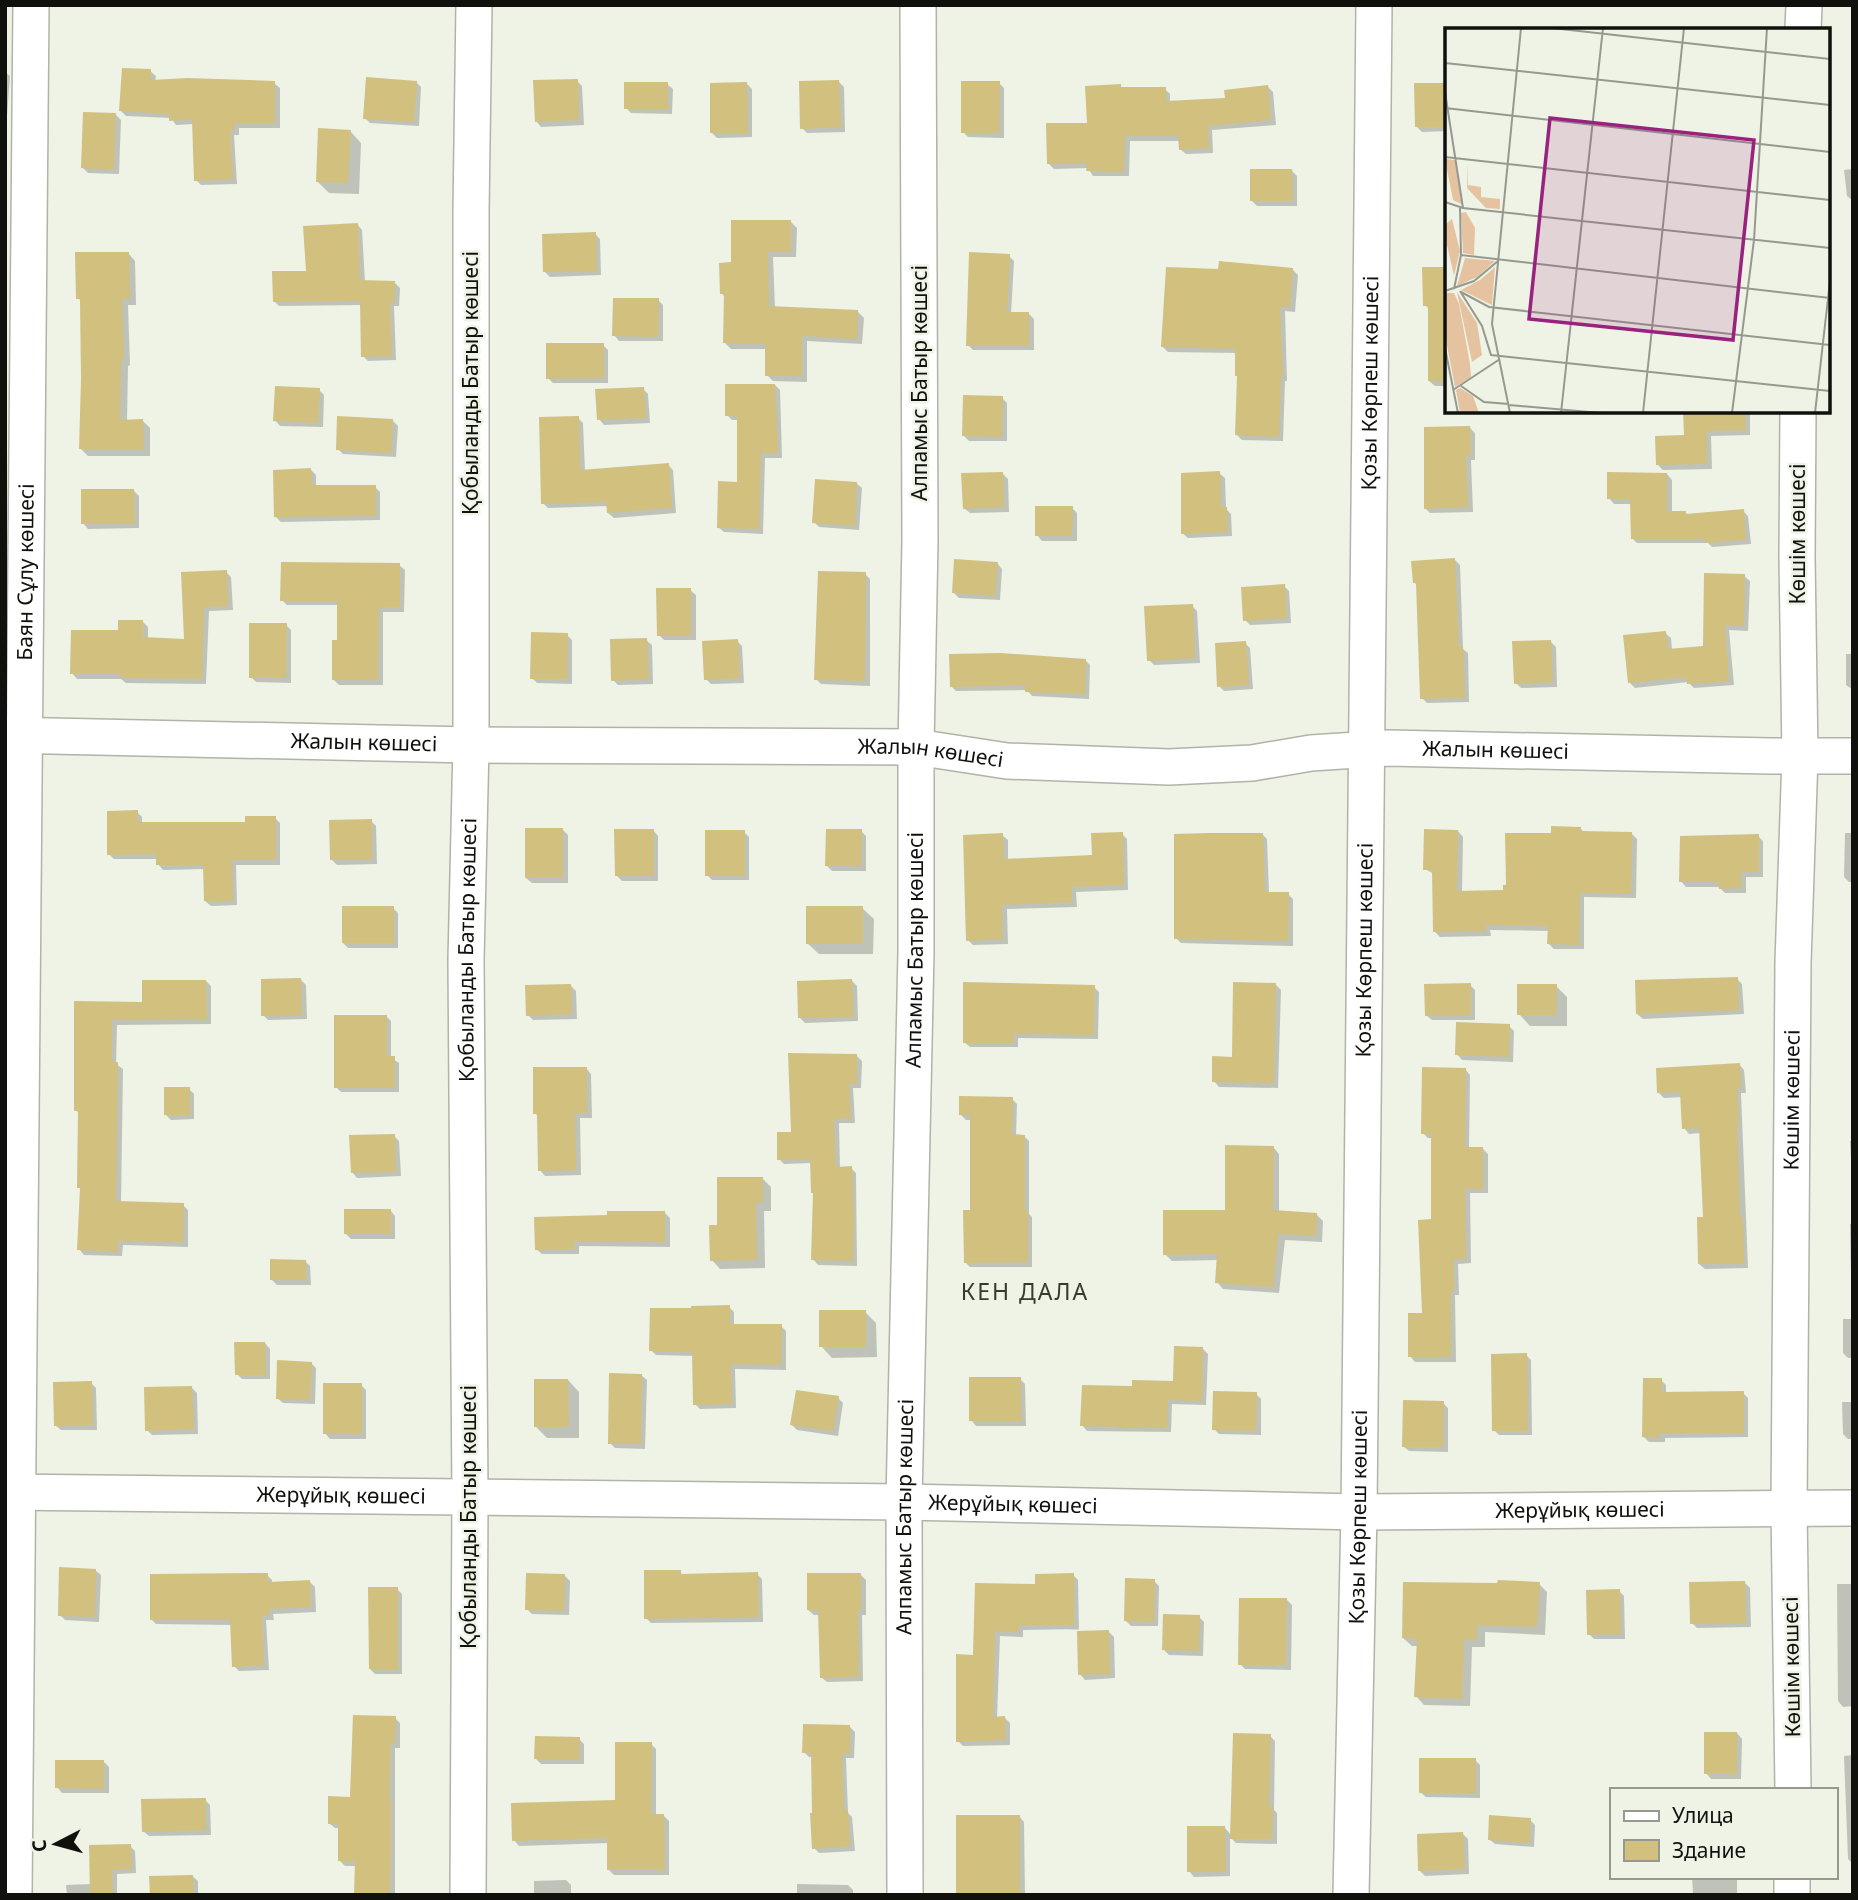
<svg xmlns="http://www.w3.org/2000/svg" width="1858" height="1900" font-family="'Noto Sans',sans-serif">
<style>
.shadow{fill:#0003}
.building{fill:#d1c07e}
.lines{fill:none;stroke-linecap:round;stroke-linejoin:round}
.minor-casing{stroke:#afb4a8;stroke-width:38}
.minor{stroke:#fff;stroke-width:35}
.labels{text-anchor:middle;stroke-width:5;stroke-linejoin:round;paint-order:stroke}
.street-label{font-size:21px;fill:#10110d;stroke:#eef3e6}
.neighbourhood-label{font-size:23px;letter-spacing:2px;fill:#363a30;stroke:#eef3e6}
.inset-road{fill:none;stroke:#95998f;stroke-width:2}
.view{fill:#98227e;fill-opacity:0.15;stroke:#98227e;stroke-width:3.5}
.inset-edge{fill:none;stroke:#10110d;stroke-width:3.5}
</style>
<rect width="100%" height="100%" fill="#eef3e6"/>
<g class="shadow">
<polygon points="150,71 156,76 155,82 274,83 280,88 280,128 239,128 239,135 234,135 237,184 201,185 196,180 194,124 176,125 171,118 126,116 121,111"/>
<polygon points="5,72 10,76 6,129 5,129"/>
<polygon points="577,81 582,86 584,125 541,127 536,121"/>
<polygon points="416,82 421,87 419,126 370,123 365,118"/>
<polygon points="839,82 844,87 845,132 807,133 802,128"/>
<polygon points="999,83 1004,88 1004,138 968,137 963,132"/>
<polygon points="667,84 673,89 672,114 631,113 626,108"/>
<polygon points="747,84 752,89 752,137 717,138 712,133"/>
<polygon points="1447,85 1447,131 1422,132 1417,127"/>
<polygon points="1120,86 1123,89 1165,89 1170,94 1170,102 1227,99 1268,87 1273,92 1276,125 1212,130 1213,153 1186,154 1180,149 1180,141 1130,141 1129,176 1093,176 1088,168 1054,169 1049,164 1089,124"/>
<polygon points="116,115 121,120 119,174 88,173 83,168"/>
<polygon points="350,131 361,143 359,194 329,193 317,181"/>
<polygon points="1853,169 1853,201 1847,196 1844,170"/>
<polygon points="1292,171 1297,176 1297,206 1257,206 1252,201"/>
<polygon points="791,222 797,228 796,257 773,257 775,308 858,312 864,318 862,344 807,341 807,382 773,381 767,375 767,349 731,349 725,343 725,297 722,294"/>
<polygon points="357,224 362,230 365,282 394,282 400,288 399,306 394,306 396,360 368,361 363,356 361,305 279,306 274,301"/>
<polygon points="595,234 600,239 601,275 550,277 544,271"/>
<polygon points="128,253 135,261 136,305 128,305 130,365 128,366 127,421 143,421 150,428 150,456 88,456 81,449 82,302 78,298"/>
<polygon points="1009,256 1014,261 1011,314 1029,314 1034,319 1034,350 973,350 968,345"/>
<polygon points="1292,269 1298,275 1295,312 1285,311 1287,381 1285,381 1283,441 1242,440 1237,435 1239,378 1237,353 1168,352 1163,347"/>
<polygon points="1447,269 1447,386 1435,386 1429,381 1430,310 1425,305"/>
<polygon points="658,300 663,305 663,341 619,341 614,335"/>
<polygon points="603,345 608,350 608,383 553,383 548,378"/>
<polygon points="775,385 780,390 782,458 765,458 763,534 724,532 718,527 739,484 739,420 732,420 727,415"/>
<polygon points="643,389 648,394 650,423 604,425 599,419"/>
<polygon points="319,390 324,395 323,427 280,426 275,420"/>
<polygon points="1002,398 1007,403 1007,441 969,441 964,436"/>
<polygon points="1685,411 1750,411 1750,435 1711,436 1712,469 1663,470 1658,465 1686,437"/>
<polygon points="578,418 583,423 585,471 668,465 673,470 676,513 614,518 608,513 608,506 548,508 543,503"/>
<polygon points="392,420 398,426 396,457 343,454 338,449"/>
<polygon points="1469,427 1475,433 1475,460 1471,460 1473,512 1430,513 1425,508 1424,470 1427,470"/>
<polygon points="311,470 316,475 316,487 375,487 380,492 380,520 281,522 276,517"/>
<polygon points="1219,473 1225,478 1226,509 1231,514 1232,536 1188,538 1182,533"/>
<polygon points="1003,474 1008,479 1009,512 970,513 964,508"/>
<polygon points="1667,474 1672,480 1672,512 1685,512 1688,515 1743,511 1748,516 1751,544 1712,547 1708,543 1637,543 1632,538 1632,504 1614,504 1609,498"/>
<polygon points="856,483 862,488 859,530 819,527 814,522"/>
<polygon points="134,491 139,496 139,528 88,529 83,523"/>
<polygon points="1072,508 1077,513 1077,541 1042,541 1037,535"/>
<polygon points="1455,560 1460,565 1463,649 1468,653 1469,702 1427,703 1422,698 1417,585 1414,582"/>
<polygon points="997,563 1002,569 1000,600 959,598 954,593"/>
<polygon points="399,565 405,570 404,612 383,612 383,685 339,685 333,679 338,642 339,605 287,605 282,600"/>
<polygon points="226,572 231,577 233,610 209,611 206,684 126,683 121,679 77,679 72,673 120,632 143,622 148,627 148,639 186,641 183,574"/>
<polygon points="865,574 870,579 870,686 821,684 816,679"/>
<polygon points="1744,576 1750,581 1748,631 1729,630 1734,685 1694,688 1688,682 1635,688 1630,683 1665,633 1671,638 1672,650 1704,647"/>
<polygon points="1284,586 1289,591 1291,623 1250,625 1245,620"/>
<polygon points="690,590 696,595 696,640 664,640 659,635"/>
<polygon points="1192,606 1197,611 1200,663 1154,665 1149,660"/>
<polygon points="286,625 291,630 291,683 256,682 251,677"/>
<polygon points="567,635 572,640 572,684 537,683 532,678"/>
<polygon points="646,640 652,645 653,684 618,685 613,680"/>
<polygon points="737,641 742,646 744,683 711,684 706,679"/>
<polygon points="1551,642 1556,647 1557,687 1521,688 1516,683"/>
<polygon points="1245,643 1250,648 1253,689 1224,691 1219,686"/>
<polygon points="1846,654 1853,654 1853,690 1846,685"/>
<polygon points="1085,660 1090,665 1089,699 1032,696 1027,690 956,691 951,686"/>
<polygon points="137,812 142,817 142,823 247,823 275,818 280,823 280,865 236,865 237,905 211,906 205,901 205,869 163,870 158,864 158,859 114,859 109,854"/>
<polygon points="371,821 376,826 377,864 337,865 332,860"/>
<polygon points="1581,829 1585,833 1632,834 1637,839 1636,898 1584,897 1584,949 1554,949 1549,944 1549,931 1490,930 1491,936 1440,937 1435,932 1434,874 1425,869 1458,831 1463,837 1462,893 1505,892 1553,835"/>
<polygon points="563,830 568,835 568,883 532,883 526,878"/>
<polygon points="653,830 658,836 658,881 622,881 617,876"/>
<polygon points="861,831 866,836 866,871 832,871 827,866"/>
<polygon points="744,832 749,837 749,880 712,880 707,875"/>
<polygon points="1845,833 1853,833 1853,882 1849,882 1844,877"/>
<polygon points="1122,834 1127,839 1128,890 1076,892 1077,907 1007,909 1008,944 973,945 968,940 1002,835 1008,840 1008,860 1094,857"/>
<polygon points="1262,834 1267,839 1269,893 1288,894 1293,899 1293,946 1181,943 1176,938"/>
<polygon points="1758,836 1763,841 1763,877 1746,877 1746,893 1725,893 1719,887 1686,887 1681,881"/>
<polygon points="393,908 398,913 398,948 348,948 343,943"/>
<polygon points="862,908 874,919 873,954 819,954 807,943"/>
<polygon points="1737,979 1742,984 1744,1014 1643,1019 1637,1014"/>
<polygon points="301,980 306,985 307,1019 268,1020 263,1015"/>
<polygon points="206,981 211,986 211,1024 117,1025 116,1064 123,1069 121,1203 183,1205 188,1210 188,1247 123,1245 122,1256 84,1255 79,1249 81,1190 79,1187 80,1114 76,1110 76,1003 144,1004"/>
<polygon points="852,981 857,986 858,1021 805,1023 800,1018"/>
<polygon points="1276,985 1281,990 1278,1088 1219,1087 1214,1081 1234,1059"/>
<polygon points="1470,985 1475,990 1475,1020 1432,1020 1426,1015"/>
<polygon points="571,986 576,991 577,1019 533,1020 528,1015"/>
<polygon points="1556,986 1567,997 1567,1026 1530,1026 1519,1014"/>
<polygon points="1094,987 1099,992 1098,1039 1018,1038 1018,1047 970,1047 964,1042"/>
<polygon points="386,1016 391,1021 391,1058 399,1063 399,1092 341,1092 336,1087"/>
<polygon points="1509,1026 1514,1031 1513,1062 1462,1060 1457,1054"/>
<polygon points="857,1056 862,1061 861,1088 853,1088 855,1123 839,1123 840,1168 851,1168 856,1173 857,1266 818,1265 813,1259 815,1194 812,1163 784,1164 779,1159 793,1134"/>
<polygon points="1739,1064 1744,1070 1746,1093 1741,1093 1748,1268 1705,1269 1699,1264 1704,1219 1701,1133 1689,1134 1684,1128 1682,1097 1664,1098 1659,1093"/>
<polygon points="586,1068 591,1074 592,1118 580,1118 581,1175 545,1176 540,1170 538,1116 535,1113"/>
<polygon points="1465,1069 1470,1075 1469,1149 1483,1149 1488,1154 1488,1193 1470,1193 1471,1263 1458,1264 1459,1295 1455,1295 1456,1362 1415,1362 1410,1356 1423,1315 1432,1221 1432,1138 1428,1138 1423,1133"/>
<polygon points="189,1089 194,1094 194,1119 171,1120 166,1115"/>
<polygon points="1012,1099 1017,1104 1016,1136 1024,1136 1029,1141 1029,1214 1032,1217 1032,1267 970,1267 965,1262 972,1212 972,1120 966,1120 961,1115"/>
<polygon points="394,1136 399,1141 401,1176 357,1178 352,1172"/>
<polygon points="1850,1141 1853,1141 1853,1175 1852,1175"/>
<polygon points="1273,1147 1279,1154 1279,1212 1316,1214 1323,1221 1322,1242 1285,1240 1279,1293 1223,1289 1217,1282 1218,1260 1172,1261 1165,1254 1227,1212"/>
<polygon points="762,1178 771,1187 771,1211 764,1211 765,1268 720,1269 712,1260 719,1226"/>
<polygon points="390,1210 395,1216 395,1239 351,1239 346,1234"/>
<polygon points="665,1213 670,1218 670,1247 579,1246 579,1254 542,1254 536,1249"/>
<polygon points="1850,1224 1853,1224 1853,1276 1851,1275"/>
<polygon points="305,1261 310,1266 311,1285 277,1285 271,1279"/>
<polygon points="729,1307 734,1312 734,1325 781,1326 786,1331 786,1370 735,1369 736,1408 700,1409 695,1404 694,1356 656,1355 651,1350"/>
<polygon points="865,1312 876,1323 877,1357 832,1358 821,1346"/>
<polygon points="1843,1319 1853,1319 1853,1358 1848,1358 1843,1353"/>
<polygon points="265,1343 270,1349 270,1379 242,1379 237,1374"/>
<polygon points="1203,1349 1208,1354 1206,1405 1172,1404 1171,1432 1087,1431 1082,1425 1133,1388 1175,1383"/>
<polygon points="1526,1355 1531,1360 1532,1435 1499,1435 1494,1430"/>
<polygon points="311,1363 316,1368 315,1404 283,1403 277,1398"/>
<polygon points="641,1375 647,1380 645,1449 615,1448 610,1443"/>
<polygon points="1020,1379 1025,1384 1026,1426 976,1426 971,1420"/>
<polygon points="568,1380 579,1392 579,1438 547,1438 536,1427"/>
<polygon points="1661,1380 1666,1385 1666,1394 1743,1393 1748,1398 1748,1437 1665,1438 1665,1442 1649,1442 1644,1437"/>
<polygon points="91,1383 96,1388 97,1430 61,1430 55,1425"/>
<polygon points="361,1385 366,1390 366,1439 330,1439 325,1433"/>
<polygon points="191,1387 197,1393 198,1434 152,1435 147,1430"/>
<polygon points="1256,1394 1261,1399 1261,1435 1219,1434 1214,1429"/>
<polygon points="838,1398 843,1403 838,1436 797,1430 792,1425"/>
<polygon points="1842,1402 1853,1402 1853,1439 1848,1439 1843,1434"/>
<polygon points="1443,1403 1448,1408 1448,1452 1409,1451 1403,1446"/>
<polygon points="95,1570 101,1575 99,1622 65,1620 60,1615"/>
<polygon points="680,1572 684,1576 757,1574 762,1579 763,1622 651,1623 646,1618"/>
<polygon points="267,1575 272,1580 272,1584 310,1582 315,1587 316,1612 273,1614 274,1620 266,1620 269,1670 239,1671 234,1666 232,1625 156,1624 151,1619"/>
<polygon points="564,1575 570,1581 569,1615 532,1614 527,1609"/>
<polygon points="861,1575 866,1580 866,1615 862,1615 863,1681 827,1682 821,1677 820,1615 814,1615 808,1610"/>
<polygon points="1073,1575 1078,1580 1079,1632 1108,1631 1114,1637 1115,1678 1085,1680 1080,1674 1079,1629 1023,1630 1023,1637 1000,1636 997,1718 1005,1718 1010,1723 1010,1745 963,1746 958,1741 975,1657 977,1584 1037,1586"/>
<polygon points="1154,1581 1159,1586 1158,1626 1131,1626 1126,1621"/>
<polygon points="1745,1583 1750,1588 1751,1627 1697,1628 1692,1623"/>
<polygon points="1539,1584 1547,1592 1545,1635 1485,1632 1485,1647 1472,1647 1470,1706 1424,1705 1416,1696 1418,1646 1412,1646 1403,1638"/>
<polygon points="1837,1584 1853,1584 1853,1706 1843,1707 1838,1701"/>
<polygon points="397,1589 402,1594 402,1674 375,1674 370,1669"/>
<polygon points="1619,1591 1624,1596 1625,1639 1594,1639 1589,1634"/>
<polygon points="1287,1600 1292,1605 1291,1670 1245,1669 1240,1664"/>
<polygon points="1199,1617 1204,1622 1203,1656 1169,1655 1163,1649"/>
<polygon points="395,1718 400,1723 400,1748 395,1748 395,1895 356,1895 356,1866 345,1866 340,1861 340,1828 335,1828 329,1823 351,1798"/>
<polygon points="850,1727 855,1732 854,1758 846,1758 848,1813 852,1817 855,1851 819,1853 814,1848 813,1757 809,1757 804,1752"/>
<polygon points="1737,1733 1742,1739 1741,1779 1711,1779 1706,1773"/>
<polygon points="1270,1736 1275,1741 1274,1810 1277,1813 1277,1844 1236,1843 1230,1837 1230,1876 1194,1877 1189,1871 1225,1828 1231,1835"/>
<polygon points="579,1739 584,1744 584,1764 541,1764 536,1759"/>
<polygon points="651,1744 656,1749 656,1816 664,1816 669,1821 669,1875 614,1875 609,1870 609,1843 519,1846 514,1840 617,1801"/>
<polygon points="1853,1755 1853,1864 1848,1859 1844,1756"/>
<polygon points="1475,1760 1480,1765 1480,1798 1426,1797 1420,1792"/>
<polygon points="104,1762 109,1767 109,1793 62,1793 57,1787"/>
<polygon points="205,1800 210,1805 211,1835 149,1836 143,1831"/>
<polygon points="1019,1816 1024,1822 1025,1895 957,1895"/>
<polygon points="1530,1820 1535,1825 1534,1847 1495,1844 1489,1839"/>
<polygon points="1463,1834 1468,1839 1469,1874 1425,1876 1420,1871"/>
<polygon points="130,1846 135,1851 136,1873 117,1874 117,1895 67,1895 66,1885 91,1884"/>
<polygon points="192,1876 198,1881 198,1895 152,1895"/>
<polygon points="1692,1877 1737,1877 1737,1895 1693,1895"/>
<polygon points="566,1880 571,1885 571,1895 534,1895 534,1881"/>
<polygon points="797,1884 848,1885 853,1890 853,1895 797,1895"/>
</g>
<g class="building">
<polygon points="122,68 151,69 151,80 188,78 275,81 275,123 235,123 235,130 230,130 233,179 194,181 192,119 169,121 169,114 119,111"/>
<polygon points="366,77 417,81 414,122 363,119"/>
<polygon points="578,79 579,120 535,122 533,80"/>
<polygon points="839,80 841,127 800,129 799,81"/>
<polygon points="961,81 1000,81 999,133 961,133"/>
<rect x="624" y="82" width="44" height="27"/>
<polygon points="747,82 748,133 710,133 710,83"/>
<polygon points="1414,83 1447,83 1447,127 1415,127"/>
<polygon points="1121,84 1121,87 1166,87 1166,101 1225,98 1224,90 1268,85 1271,120 1208,126 1209,148 1179,150 1178,136 1125,136 1124,172 1086,171 1087,164 1047,164 1046,123 1087,123 1085,86"/>
<polygon points="83,112 116,113 114,170 81,168"/>
<polygon points="318,128 351,130 348,183 316,182"/>
<polygon points="1250,169 1292,169 1293,201 1250,201"/>
<polygon points="731,220 791,220 791,252 768,252 769,306 858,310 857,339 802,336 802,376 765,376 765,344 723,343 724,294 720,294 719,263 731,262"/>
<polygon points="358,223 360,280 395,281 395,302 390,302 392,356 361,357 360,301 273,302 272,271 306,271 303,226"/>
<polygon points="596,232 597,271 543,272 542,234"/>
<polygon points="75,252 129,252 130,299 122,299 124,359 121,359 120,420 143,419 144,449 79,449 81,379 80,299 76,299"/>
<polygon points="969,252 1010,254 1007,312 1029,312 1029,346 966,346"/>
<polygon points="1219,261 1293,268 1290,307 1280,307 1283,376 1281,376 1279,437 1235,435 1237,376 1235,376 1235,349 1161,347 1166,267 1218,269"/>
<polygon points="1422,267 1447,267 1447,382 1428,381 1428,306 1423,306"/>
<polygon points="613,298 659,298 658,337 612,336"/>
<polygon points="546,343 604,343 604,378 546,379"/>
<polygon points="725,384 775,384 778,453 761,453 759,529 717,528 718,481 737,482 737,416 725,416"/>
<polygon points="275,386 320,388 318,423 273,421"/>
<polygon points="644,387 646,418 597,420 595,389"/>
<polygon points="963,395 1003,396 1002,437 962,436"/>
<polygon points="1683,411 1745,411 1746,430 1707,431 1707,464 1656,465 1655,436 1684,435"/>
<polygon points="337,416 393,419 391,453 336,450"/>
<polygon points="579,416 580,470 669,463 672,508 607,513 606,502 541,504 539,417"/>
<polygon points="1470,426 1471,456 1466,456 1468,507 1424,509 1424,427"/>
<polygon points="311,468 312,485 376,485 376,516 274,517 273,470"/>
<polygon points="1220,471 1221,507 1227,507 1228,532 1181,534 1181,473"/>
<polygon points="1003,472 1004,507 963,509 961,473"/>
<polygon points="1607,472 1667,473 1667,511 1686,511 1686,514 1744,509 1746,540 1705,543 1705,539 1631,539 1630,499 1607,499"/>
<polygon points="815,479 857,482 855,526 812,523"/>
<polygon points="81,489 134,489 135,524 81,524"/>
<polygon points="1035,506 1073,506 1072,536 1035,536"/>
<polygon points="1455,558 1459,647 1463,646 1465,698 1420,699 1416,583 1413,583 1411,561"/>
<polygon points="954,559 998,562 995,596 952,593"/>
<polygon points="281,562 400,563 400,607 379,607 378,680 332,680 332,640 337,640 337,601 280,601"/>
<polygon points="227,570 228,606 204,607 202,679 119,678 119,674 70,674 71,630 118,630 118,620 143,620 143,637 184,639 181,572"/>
<polygon points="818,571 866,572 865,681 814,680"/>
<polygon points="1704,573 1745,574 1744,626 1725,626 1729,681 1687,684 1686,677 1628,683 1623,635 1666,631 1668,649 1703,646"/>
<polygon points="1285,584 1287,618 1243,621 1241,587"/>
<polygon points="656,588 691,588 691,636 657,636"/>
<polygon points="1193,604 1195,658 1147,661 1144,606"/>
<polygon points="249,623 287,623 286,678 249,678"/>
<polygon points="531,632 568,633 567,679 530,679"/>
<polygon points="647,638 649,679 611,681 610,639"/>
<polygon points="738,639 740,678 704,680 702,641"/>
<polygon points="1551,640 1553,682 1514,684 1512,641"/>
<polygon points="1246,641 1249,685 1217,687 1215,643"/>
<polygon points="1000,653 1086,659 1085,694 1025,692 1025,685 950,687 949,654"/>
<polygon points="138,810 138,822 245,822 245,816 276,816 276,860 232,860 233,901 204,901 203,865 156,865 156,854 107,855 107,811"/>
<polygon points="372,819 372,860 330,860 329,820"/>
<polygon points="1551,826 1581,827 1581,831 1632,832 1631,894 1580,893 1579,945 1547,944 1548,926 1486,925 1486,931 1433,932 1432,870 1423,870 1424,829 1458,830 1457,891 1503,890 1503,885 1506,885 1505,833 1551,833"/>
<rect x="525" y="828" width="38" height="50"/>
<polygon points="614,829 654,829 654,876 615,876"/>
<polygon points="826,829 862,829 861,866 825,866"/>
<rect x="705" y="830" width="40" height="46"/>
<polygon points="1123,832 1124,885 1072,887 1072,902 1002,905 1003,939 966,941 963,835 1003,833 1004,859 1092,855 1091,833"/>
<polygon points="1208,833 1263,833 1265,892 1289,892 1288,941 1174,939 1174,834"/>
<polygon points="1759,834 1759,872 1741,872 1742,888 1719,889 1718,882 1679,882 1680,836"/>
<rect x="342" y="906" width="52" height="37"/>
<polygon points="806,906 863,906 863,943 806,944"/>
<polygon points="1738,977 1739,1010 1636,1014 1635,980"/>
<polygon points="301,978 302,1015 261,1016 261,979"/>
<polygon points="852,979 854,1017 798,1018 797,981"/>
<polygon points="142,980 206,980 207,1019 112,1020 112,1062 118,1062 116,1201 184,1203 183,1242 118,1241 118,1252 77,1250 80,1188 77,1188 78,1111 74,1111 74,1001 142,1002"/>
<polygon points="963,982 1095,985 1094,1035 1014,1034 1014,1043 963,1043"/>
<polygon points="1233,982 1276,983 1274,1083 1212,1082 1212,1056 1232,1057"/>
<polygon points="1471,983 1471,1015 1425,1016 1424,984"/>
<polygon points="571,984 572,1014 526,1016 525,985"/>
<polygon points="1517,984 1557,984 1556,1015 1517,1015"/>
<polygon points="334,1015 387,1015 387,1056 395,1056 395,1088 334,1088"/>
<polygon points="1456,1022 1510,1024 1509,1057 1455,1055"/>
<polygon points="788,1053 857,1054 857,1084 849,1084 851,1118 834,1119 836,1167 852,1166 854,1221 853,1261 811,1260 813,1193 811,1193 810,1159 777,1160 777,1132 791,1132"/>
<polygon points="1740,1063 1741,1088 1737,1089 1739,1126 1737,1126 1740,1217 1743,1217 1744,1264 1698,1264 1697,1217 1703,1217 1699,1128 1682,1129 1680,1092 1657,1093 1656,1068"/>
<polygon points="533,1067 587,1067 587,1113 575,1113 576,1170 538,1171 537,1114 533,1114"/>
<polygon points="1422,1067 1466,1068 1465,1147 1483,1147 1483,1189 1465,1189 1466,1259 1454,1259 1454,1291 1451,1291 1451,1357 1408,1357 1408,1313 1422,1313 1418,1220 1431,1219 1431,1134 1421,1134"/>
<rect x="164" y="1087" width="26" height="28"/>
<polygon points="959,1096 1013,1097 1012,1134 1025,1135 1025,1210 1028,1210 1028,1262 964,1263 963,1210 970,1210 970,1115 959,1115"/>
<polygon points="395,1134 396,1172 351,1173 349,1135"/>
<polygon points="1225,1145 1274,1146 1273,1210 1317,1213 1316,1236 1278,1234 1273,1287 1215,1283 1217,1254 1163,1255 1163,1210 1225,1210"/>
<polygon points="717,1177 763,1177 763,1203 756,1203 757,1260 710,1261 709,1225 717,1225"/>
<rect x="344" y="1209" width="47" height="25"/>
<polygon points="607,1211 665,1211 665,1242 574,1242 574,1249 535,1250 534,1217 607,1215"/>
<polygon points="270,1259 306,1260 306,1280 270,1280"/>
<polygon points="730,1305 730,1324 782,1324 781,1365 731,1364 732,1404 693,1405 692,1352 649,1351 650,1308 691,1308 691,1306"/>
<rect x="819" y="1310" width="47" height="37"/>
<polygon points="234,1342 265,1342 266,1375 235,1375"/>
<polygon points="1174,1346 1203,1347 1202,1401 1168,1400 1167,1428 1080,1426 1082,1385 1132,1386 1132,1380 1173,1381"/>
<polygon points="1527,1353 1528,1431 1492,1431 1491,1354"/>
<polygon points="277,1360 312,1362 310,1400 276,1399"/>
<polygon points="609,1373 642,1374 641,1444 608,1444"/>
<rect x="969" y="1377" width="52" height="44"/>
<polygon points="1643,1378 1662,1378 1662,1392 1744,1391 1744,1433 1660,1433 1660,1438 1642,1437"/>
<polygon points="534,1379 568,1379 569,1427 534,1427"/>
<polygon points="92,1381 93,1425 54,1426 53,1382"/>
<rect x="323" y="1383" width="39" height="51"/>
<polygon points="192,1386 194,1429 145,1431 144,1387"/>
<polygon points="796,1390 839,1396 833,1431 790,1425"/>
<polygon points="1213,1391 1257,1392 1256,1431 1212,1430"/>
<polygon points="1403,1400 1444,1401 1443,1447 1402,1447"/>
<polygon points="59,1567 96,1569 95,1617 58,1616"/>
<polygon points="644,1570 681,1570 681,1574 758,1572 759,1617 644,1619"/>
<polygon points="268,1573 268,1582 310,1580 311,1607 269,1609 269,1615 262,1616 264,1665 232,1667 230,1620 150,1620 150,1574"/>
<polygon points="526,1573 565,1574 564,1611 525,1610"/>
<polygon points="807,1573 861,1573 861,1610 858,1610 859,1677 820,1678 818,1610 807,1610"/>
<polygon points="1074,1573 1074,1625 1019,1625 1019,1632 995,1631 993,1717 1005,1716 1006,1740 956,1742 956,1654 973,1655 975,1583 1035,1584 1035,1574"/>
<polygon points="1125,1578 1155,1579 1154,1622 1124,1621"/>
<polygon points="1498,1580 1540,1582 1537,1627 1477,1625 1477,1640 1464,1639 1462,1699 1414,1697 1417,1639 1402,1638 1403,1582 1497,1583"/>
<polygon points="1745,1581 1746,1623 1690,1624 1689,1582"/>
<polygon points="368,1587 398,1587 398,1669 369,1669"/>
<polygon points="1620,1589 1621,1634 1587,1635 1586,1590"/>
<polygon points="1239,1598 1287,1598 1286,1665 1238,1665"/>
<polygon points="1163,1614 1200,1615 1199,1651 1162,1650"/>
<polygon points="1109,1630 1110,1674 1078,1675 1077,1631"/>
<polygon points="353,1715 396,1716 395,1743 391,1743 389,1797 391,1797 391,1861 389,1895 354,1895 355,1861 338,1861 338,1824 328,1824 328,1796 350,1797"/>
<polygon points="803,1724 850,1725 850,1754 842,1754 844,1810 848,1810 850,1846 812,1849 810,1813 812,1813 811,1753 802,1753"/>
<rect x="1704" y="1732" width="33" height="42"/>
<polygon points="1233,1733 1271,1734 1269,1806 1273,1806 1272,1839 1230,1839"/>
<polygon points="535,1736 580,1737 579,1760 534,1759"/>
<polygon points="615,1742 652,1742 651,1814 664,1814 665,1870 607,1870 607,1838 512,1841 511,1803 615,1800"/>
<rect x="1419" y="1758" width="57" height="35"/>
<polygon points="55,1760 104,1760 104,1789 55,1788"/>
<polygon points="206,1798 206,1830 142,1832 141,1799"/>
<rect x="956" y="1815" width="64" height="80"/>
<polygon points="1489,1815 1531,1818 1530,1843 1488,1840"/>
<polygon points="1187,1826 1225,1826 1226,1872 1187,1872"/>
<polygon points="1463,1832 1465,1869 1418,1871 1417,1834"/>
<polygon points="131,1844 132,1869 112,1870 113,1895 90,1895 89,1845"/>
<polygon points="193,1875 194,1895 150,1895 149,1876"/>
</g>
<g class="lines">
<defs>
<g id="minor">
<polyline points="1803,30 1804,5"/>
<path id="s1" d="M5 735 471 745 916 747 1007 761 1169 767 1252 763 1311 753 1388 748 1771 756H1853"/>
<path id="s2" d="M5 1492 904 1502 1359 1512 1853 1508"/>
<path id="s3" d="M1793 1790 1789 1509 1793 963 1800 756 1797 556 1798 411"/>
<path id="s4" d="M14 1895 31 5"/>
<path id="s5" d="M468 1895 470 1497 466 960 471 745V211L474 5"/>
<path id="s6" d="M905 1895 904 1502 916 952V747L920 541 918 5"/>
<path id="s7" d="M1351 1895 1359 1512 1374 5"/>
<polyline points="1792,1895 1792,1877"/>
</g>
</defs>
<use href="#minor" class="minor-casing"/>
<use href="#minor" class="minor"/>
</g>
<g class="labels">
<g class="street-label">
<text transform="translate(471 383) rotate(-90)" y="7">Қобыланды Батыр көшесі</text>
<text transform="translate(920 383) rotate(-90)" y="7">Алпамыс Батыр көшесі</text>
<text dy="7" stroke="none"><textPath href="#s7" startOffset="1512">Қозы Көрпеш көшесі</textPath></text>
<text transform="translate(1798 534) rotate(-90)" y="7">Көшім көшесі</text>
<text dy="7" stroke="none"><textPath href="#s4" startOffset="1323">Баян Сұлу көшесі</textPath></text>
<text dy="7" stroke="none"><textPath href="#s1" startOffset="359">Жалын көшесі</textPath></text>
<text dy="7" stroke="none"><textPath href="#s1" startOffset="1493">Жалын көшесі</textPath></text>
<text dy="7" stroke="none"><textPath href="#s1" startOffset="926">Жалын көшесі</textPath></text>
<text dy="7" stroke="none"><textPath href="#s5" startOffset="945">Қобыланды Батыр көшесі</textPath></text>
<text dy="7" stroke="none"><textPath href="#s6" startOffset="945">Алпамыс Батыр көшесі</textPath></text>
<text dy="7" stroke="none"><textPath href="#s7" startOffset="945">Қозы Көрпеш көшесі</textPath></text>
<text dy="7" stroke="none"><textPath href="#s3" startOffset="690">Көшім көшесі</textPath></text>
<text dy="7" stroke="none"><textPath href="#s2" startOffset="336">Жерұйық көшесі</textPath></text>
<text dy="7" stroke="none"><textPath href="#s2" startOffset="1008">Жерұйық көшесі</textPath></text>
<text dy="7" stroke="none"><textPath href="#s2" startOffset="1575">Жерұйық көшесі</textPath></text>
<text transform="translate(469 1517) rotate(-90)" y="7">Қобыланды Батыр көшесі</text>
<text dy="7" stroke="none"><textPath href="#s6" startOffset="378">Алпамыс Батыр көшесі</textPath></text>
<text dy="7" stroke="none"><textPath href="#s7" startOffset="378">Қозы Көрпеш көшесі</textPath></text>
<text transform="translate(1792 1667) rotate(-91)" y="7">Көшім көшесі</text>
</g>
<g class="neighbourhood-label">
<text x="1025" y="1300">КЕН ДАЛА</text>
</g>
</g>
<g transform="translate(1445 28)">
<rect width="385" height="385" fill="#eef3e6"/>
<path d="M0 131 10 132 18 177 8 172ZM23 135V157L36 159V169L55 171V181L41 180 22 160ZM21 184 30 200 29 227 18 225 16 185ZM7 191 15 223 9 248 0 208V197ZM20 230 50 233 32 249 12 258ZM50 239 47 277 16 262 35 252ZM12 264 32 295 37 327 27 334ZM0 265H9L14 276 25 336 26 349 10 359 0 307ZM15 360 28 368 34 385H15L11 362Z" fill="#e5c2a0"/>
<path class="inset-road" d="M107 0 385 31M0 35 385 77M0 64 18 180M0 80 385 124M0 129 385 172M0 174 18 180 385 220M15 179 16 227M9 261 16 227 385 270M0 263 29 253 53 233M15 263 37 298 46 327 385 363M16 264 44 279 385 317M0 320 13 385M16 358 39 374 64 376M8 362 55 331M64 377 156 385M65 385 47 296 76 0M116 385 158 0M198 385 239 0M287 385 309 212 322 0M370 385 385 253"/>
<path class="view" d="M105 90 309 112 288 312 84 291Z"/>
<rect width="385" height="385" class="inset-edge"/>
</g>
<rect width="1858" height="1900" fill="none" stroke="#10110d" stroke-width="14"/>
<rect x="1610" y="1788" width="228" height="91" fill="#eef3e6" stroke="#95998f" stroke-width="2"/>
<rect x="1624" y="1811" width="35" height="10" fill="#ffffff" stroke="#95998f" stroke-width="2"/>
<text x="1672" y="1823" font-size="21" fill="#10110d">Улица</text>
<rect x="1624" y="1840" width="35" height="21" fill="#d1c07e" stroke="#95998f" stroke-width="2"/>
<text x="1672" y="1858" font-size="21" fill="#10110d">Здание</text>
<g transform="translate(56 1844) rotate(264)" stroke="#eef3e6" stroke-width="5" paint-order="stroke">
<path d="M0-5L12 26L0 18L-12 26Z" fill="#10110d"/>
<text y="-10" font-size="19" font-weight="bold" text-anchor="middle" fill="#10110d">С</text>
</g>
</svg>
